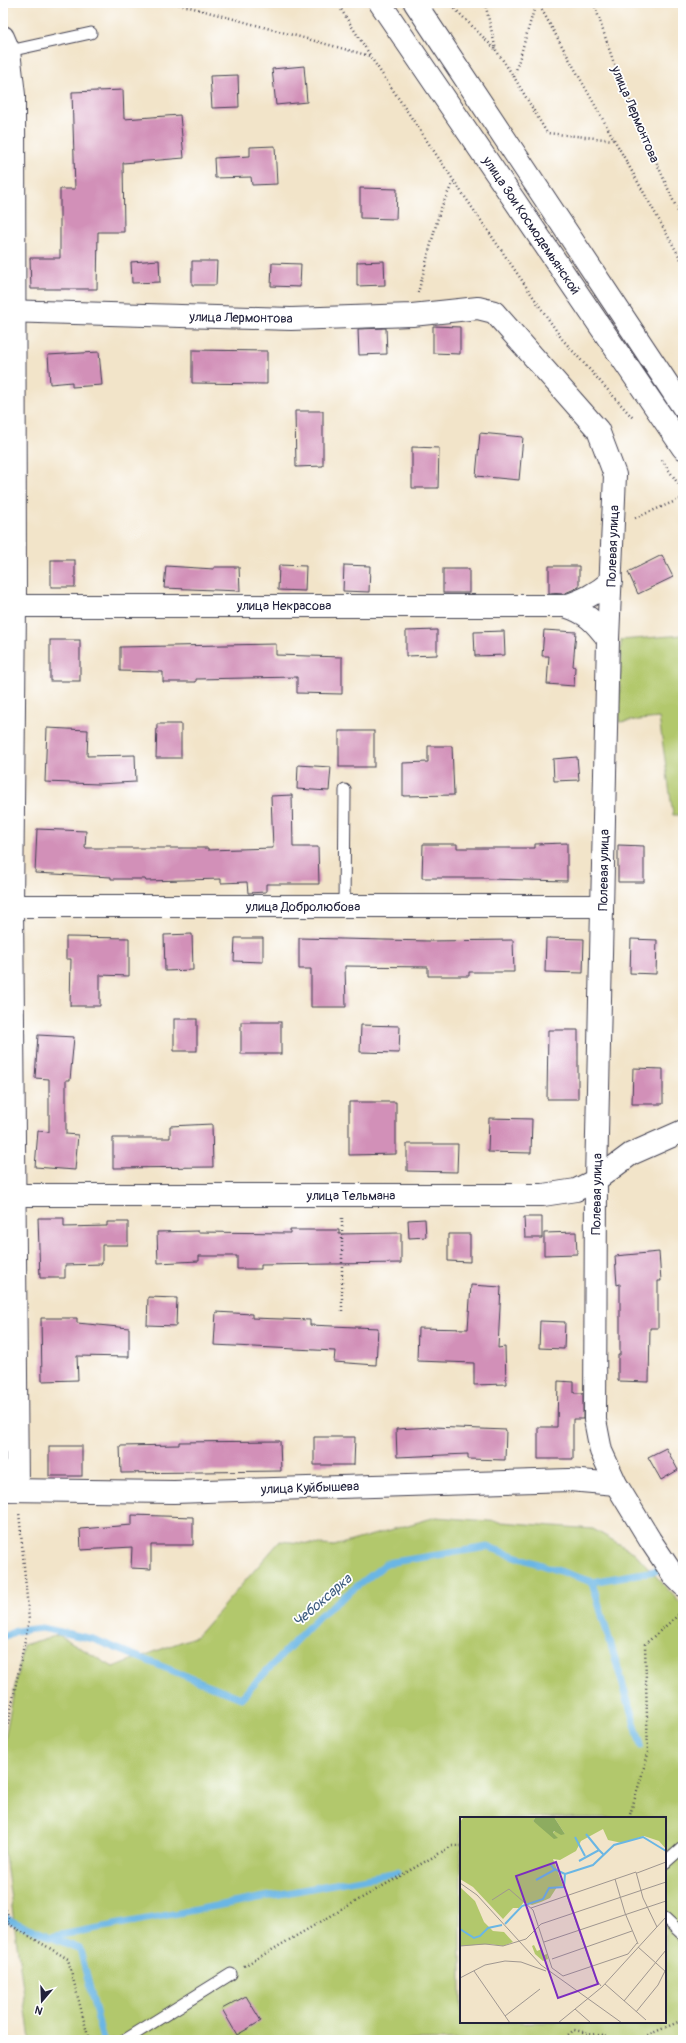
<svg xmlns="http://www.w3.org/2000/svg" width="686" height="2043" font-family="Pangolin,sans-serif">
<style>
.green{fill:#b2c86c;stroke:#6a7554;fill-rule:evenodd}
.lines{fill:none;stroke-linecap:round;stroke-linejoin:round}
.stream{stroke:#6ab6e4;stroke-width:7}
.building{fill:#d290b8}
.service-casing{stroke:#413f50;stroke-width:13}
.minor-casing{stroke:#413f50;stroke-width:24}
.primary-casing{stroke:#413f50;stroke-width:24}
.path{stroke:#413f50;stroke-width:2.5;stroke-dasharray:1 3;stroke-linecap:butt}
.service{stroke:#fff;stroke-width:11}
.minor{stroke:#fff;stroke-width:22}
.primary{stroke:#fff;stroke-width:22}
.labels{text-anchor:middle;stroke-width:3.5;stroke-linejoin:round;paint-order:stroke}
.street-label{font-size:13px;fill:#22223b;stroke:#fff}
.water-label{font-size:14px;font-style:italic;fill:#3f5d7f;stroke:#fff}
.inset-river{fill:none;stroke:#6ab6e4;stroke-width:2}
.inset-road{fill:none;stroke:#9f9690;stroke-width:1}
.view{fill:#7b2cbf;fill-opacity:0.15;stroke:#7b2cbf;stroke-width:2}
.inset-edge{fill:none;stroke:#22223b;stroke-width:2}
</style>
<rect width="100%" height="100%" fill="#fff"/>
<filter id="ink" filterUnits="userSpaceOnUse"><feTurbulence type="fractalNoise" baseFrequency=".025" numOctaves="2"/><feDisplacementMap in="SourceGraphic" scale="8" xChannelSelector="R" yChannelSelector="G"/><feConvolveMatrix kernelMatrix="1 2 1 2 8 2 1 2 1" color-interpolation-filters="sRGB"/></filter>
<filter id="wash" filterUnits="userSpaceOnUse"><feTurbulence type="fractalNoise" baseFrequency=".012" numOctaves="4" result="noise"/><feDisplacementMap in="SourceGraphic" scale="16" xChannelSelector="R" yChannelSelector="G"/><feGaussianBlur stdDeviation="0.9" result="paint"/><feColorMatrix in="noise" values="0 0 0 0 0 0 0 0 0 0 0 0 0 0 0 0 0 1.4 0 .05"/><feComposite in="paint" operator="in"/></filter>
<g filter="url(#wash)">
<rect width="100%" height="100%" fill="#f2e4c9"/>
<g class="green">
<polygon points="683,635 683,815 673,815 659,718 619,722 621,640"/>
<path d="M436 1517 593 1529 635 1553 683 1606V2040H30L3 1841V1748L23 1645 59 1635 113 1667 197 1636 280 1541 334 1546ZM461 1818H665V2022H461Z"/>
</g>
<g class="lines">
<g class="stream">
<polyline points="592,1582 641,1745"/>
<polyline points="3,1637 16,1631 42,1628 93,1639 241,1698 319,1616 387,1563 488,1547 592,1582 683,1566"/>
<polyline points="3,1915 9,1920 80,1949 103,2040"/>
<polyline points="50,1937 398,1872"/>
</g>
</g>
<g id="blocks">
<g class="building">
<polygon points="304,66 307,102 276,105 272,69"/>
<polygon points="238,75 239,107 212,108 210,76"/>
<polygon points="123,90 124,119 180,115 184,158 123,163 124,232 98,232 97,289 31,289 30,258 60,258 60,189 75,189 72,92"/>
<polygon points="275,146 277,184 252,185 251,177 215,178 214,158 250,156 250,147"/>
<polygon points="360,188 397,189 396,219 360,218"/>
<polygon points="159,260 160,282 132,283 131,262"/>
<polygon points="192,261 217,261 216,285 192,285"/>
<polygon points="384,261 385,285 357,286 357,262"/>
<polygon points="272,263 301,264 300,287 271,286"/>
<polygon points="433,326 460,327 460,354 433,353"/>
<polygon points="386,328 387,354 359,355 358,329"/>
<polygon points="192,350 267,351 267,384 192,383"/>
<polygon points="99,352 102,385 72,387 72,382 50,384 48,355"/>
<polygon points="295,411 323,411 323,466 296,467"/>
<polygon points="480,433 523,437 519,480 476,476"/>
<polygon points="412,447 439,448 438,488 412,488"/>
<polygon points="662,555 673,577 638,594 628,572"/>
<rect x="51" y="560" width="24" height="27"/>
<polygon points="279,565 306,566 305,591 278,590"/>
<polygon points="344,565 370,566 369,592 343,591"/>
<polygon points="166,566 214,569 214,567 239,567 240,591 164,588"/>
<polygon points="549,566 579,566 579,587 563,594 549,593"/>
<rect x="443" y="569" width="26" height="24"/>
<polygon points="437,630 437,655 406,656 406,631"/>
<polygon points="544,630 576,632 573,666 575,667 574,686 547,684 549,656 542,656"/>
<polygon points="504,631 505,655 475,656 474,632"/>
<rect x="50" y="640" width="30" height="41"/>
<polygon points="276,644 276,655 342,657 342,694 297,693 297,677 196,679 196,682 163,682 163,672 120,671 120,647"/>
<polygon points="157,724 181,724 181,758 156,758"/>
<polygon points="47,728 88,730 87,756 135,755 136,782 98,784 45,782"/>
<rect x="339" y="731" width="35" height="36"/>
<polygon points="428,746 452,746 454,795 403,796 403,763 428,762"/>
<polygon points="577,757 579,780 554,781 553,759"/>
<polygon points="298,765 331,767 329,791 297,789"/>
<polygon points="292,795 293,847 318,847 319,884 266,884 266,892 248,893 247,882 221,883 221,879 146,881 145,879 111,879 111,877 35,873 37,829 86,831 85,848 208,848 208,850 273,848 271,796"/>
<polygon points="567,843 567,881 488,879 488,878 422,878 423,844 457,844 457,848 535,848 535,844"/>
<polygon points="618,845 644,846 644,882 618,882"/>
<polygon points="192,934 193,970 165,971 164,935"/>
<polygon points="66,937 129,938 129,976 100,975 100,1006 70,1006 71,959 66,959"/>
<polygon points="235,938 263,938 263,962 234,961"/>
<polygon points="299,938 428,941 513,940 514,972 469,972 469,976 428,976 428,967 345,966 346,1007 311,1007 311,969 299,969"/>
<polygon points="546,938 584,939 583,973 545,972"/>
<polygon points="631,939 657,940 656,974 630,973"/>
<rect x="174" y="1019" width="23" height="32"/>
<rect x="241" y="1022" width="40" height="32"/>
<polygon points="361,1025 400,1026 399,1053 360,1052"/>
<polygon points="548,1030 578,1030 578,1099 547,1099"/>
<polygon points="38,1035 74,1037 70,1080 66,1080 66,1134 78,1135 75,1170 35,1167 38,1131 49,1132 49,1079 35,1078"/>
<polygon points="633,1068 663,1069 663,1104 632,1104"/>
<polygon points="349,1102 396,1102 396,1154 349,1155"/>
<polygon points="489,1118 532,1119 531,1153 488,1152"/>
<polygon points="212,1124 213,1167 113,1168 113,1138 170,1138 170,1126"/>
<polygon points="407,1144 458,1144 457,1172 407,1171"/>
<polygon points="524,1217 542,1217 542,1238 525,1238"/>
<polygon points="38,1218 64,1218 64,1227 107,1226 107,1222 128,1222 128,1245 102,1245 102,1264 65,1265 65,1278 40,1278"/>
<polygon points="425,1219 426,1237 409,1238 408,1220"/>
<polygon points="290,1230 339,1230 339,1234 401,1233 401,1263 261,1265 261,1269 237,1269 237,1256 199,1256 199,1261 158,1263 157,1232 198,1231 198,1232 290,1233"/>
<polygon points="576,1232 577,1254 544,1255 544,1233"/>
<polygon points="448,1234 470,1234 470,1262 448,1261"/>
<polygon points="659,1252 661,1281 658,1281 658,1328 650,1328 649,1382 618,1381 618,1355 620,1355 620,1284 617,1285 615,1256"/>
<polygon points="471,1285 501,1287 498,1348 505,1347 506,1384 474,1385 474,1363 417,1361 418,1328 468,1329"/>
<polygon points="148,1297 177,1298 176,1326 147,1325"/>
<polygon points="216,1312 252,1314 252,1318 310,1320 310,1325 378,1328 376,1365 334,1362 335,1351 214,1345"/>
<polygon points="41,1318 77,1318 77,1323 129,1328 129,1357 77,1356 78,1380 42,1381"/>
<polygon points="540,1321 565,1322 564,1349 539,1348"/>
<polygon points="558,1381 574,1382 574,1393 583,1393 583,1419 573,1419 573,1459 538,1459 538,1427 557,1427"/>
<polygon points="433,1427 506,1430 505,1460 468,1459 468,1454 397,1457 396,1429"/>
<polygon points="314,1437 355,1437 354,1465 314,1465"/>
<polygon points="280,1441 281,1471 121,1473 120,1446 179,1445 179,1442"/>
<rect x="49" y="1446" width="33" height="30"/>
<polygon points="666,1448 678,1470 661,1480 648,1457"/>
<polygon points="132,1515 193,1517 193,1545 151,1545 151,1569 131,1568 132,1547 81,1550 80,1529 132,1525"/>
<polygon points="246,1996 261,2021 237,2035 222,2009"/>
</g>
</g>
</g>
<g filter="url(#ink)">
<use href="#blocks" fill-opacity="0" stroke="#413f50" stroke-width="1"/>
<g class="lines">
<defs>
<g id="service">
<polyline points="9,51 91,33"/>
<polyline points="344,907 345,790"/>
<polyline points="665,1863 683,1847"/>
<polyline points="665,1918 683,1935"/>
<polyline points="125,2040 231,1974"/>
</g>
<g id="minor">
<polyline points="3,37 9,51 14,95 15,605 12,906 17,1490"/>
<polyline points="3,311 291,319 412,315 478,308 494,312 598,430 615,475 608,639 596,1180 595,1420 601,1451 616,1484 650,1540 674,1576 683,1585"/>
<polyline points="3,606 565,606"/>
<path d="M608 639C594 621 587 613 565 606 583 600 596 594 611 581"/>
<polyline points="3,906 602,906"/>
<polyline points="3,1195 543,1195 576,1190 596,1180 631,1154 683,1131"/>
<polyline points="3,1490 174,1492 569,1480 616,1484"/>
</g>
<g id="primary">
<polyline points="380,3 683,448"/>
<polyline points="415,3 683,407"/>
</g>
</defs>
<use href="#service" class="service-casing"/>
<use href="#minor" class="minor-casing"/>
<use href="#primary" class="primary-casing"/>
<g class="path">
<polyline points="175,3 370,56 454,181 562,339 633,418"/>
<polyline points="337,3 370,55"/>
<polyline points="449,3 495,49"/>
<polyline points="485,3 496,50 514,77"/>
<polyline points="536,3 514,77 547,133 614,140"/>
<polyline points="538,3 683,263"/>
<polyline points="594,3 615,67 683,223"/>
<polyline points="3,6 10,3"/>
<polyline points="418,293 440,210 453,182"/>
<polyline points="662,460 683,491"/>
<polyline points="635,518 683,498"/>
<polyline points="342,1311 342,1217"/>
<polyline points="3,1748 29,1620 19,1512"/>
<polyline points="629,1818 648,1754 645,1644 683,1611"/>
<polyline points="3,1902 9,1918 7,1923 68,1959 89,2040"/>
<polyline points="244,1966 452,1846 461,1846"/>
<polyline points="562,2040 574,2030 622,2040"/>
<polyline points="636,2040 683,2020"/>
</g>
<use href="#service" class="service"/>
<use href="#minor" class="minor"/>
<use href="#primary" class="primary"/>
</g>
</g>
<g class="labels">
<g class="street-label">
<text transform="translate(636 114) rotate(67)" y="5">улица Лермонтова</text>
<text transform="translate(532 225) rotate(56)" y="5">улица Зои Космодемьянской</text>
<text transform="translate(241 317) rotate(1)" y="5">улица Лермонтова</text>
<text transform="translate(612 546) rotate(-88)" y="5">Полевая улица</text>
<text x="284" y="610">улица Некрасова</text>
<text transform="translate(603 870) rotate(-89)" y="5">Полевая улица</text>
<text x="303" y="911">улица Добролюбова</text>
<text transform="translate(596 1194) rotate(-89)" y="5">Полевая улица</text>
<text x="351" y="1200">улица Тельмана</text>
<text transform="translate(310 1487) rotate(-2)" y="5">улица Куйбышева</text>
</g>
<g class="water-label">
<text transform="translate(322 1600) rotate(-41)" y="5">Чебоксарка</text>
</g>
</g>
<g transform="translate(460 1817)">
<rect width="206" height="206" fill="#f2e4c9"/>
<path d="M4 0H76L73 4 83 11 93 16 95 14 105 17 94 0H206V32L199 24 184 19 162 26 148 23 143 12 121 24 116 34 100 43 93 42 103 69 97 70 90 81 81 85 72 88 64 85 59 91H53L43 102 13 70 0 62V5ZM0 70 15 84 24 105 33 114 44 115 53 125 43 129 30 127 0 129ZM74 128 77 134 82 132 84 138 87 137 88 142 83 144 75 137 72 129Z" fill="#b2c86c"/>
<path d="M76 0H94L105 17 101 18 94 14 93 16 98 21 94 22 73 4Z" fill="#8dac60"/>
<path class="inset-river" d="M126 17 139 33M115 20 125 39M119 44 139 33 143 37M90 47 94 52 105 57M76 63 96 52M45 107 62 89 83 82 89 71 104 70 105 57 133 48 154 28 183 20 206 34M0 112 14 121 20 119 28 111 42 108"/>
<path class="inset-road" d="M177 56 206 45M155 62 165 96 178 127M0 66 17 78 81 148 162 206M107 79 136 162 141 169M32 83 49 72 73 93 92 151 103 159 168 137 177 126M71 91 176 55 183 81 197 110M84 125 206 84M0 129 25 127 43 129 66 122 81 107 206 65M178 130 206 155M92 142 172 114M14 154 50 206M0 161 25 148 45 144 61 145 86 154M145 167 186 203M164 184 206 133M115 192 131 206M176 195 198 168 205 154M45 199 80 172M98 206 142 170 206 100"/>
<path class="view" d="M96 45 138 167 98 181 56 59Z"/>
<rect width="206" height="206" class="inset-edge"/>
</g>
<rect width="686" height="2043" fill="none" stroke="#fff" stroke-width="16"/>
<g transform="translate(42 2001) rotate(199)" stroke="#ffffff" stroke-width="3" paint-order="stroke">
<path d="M0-3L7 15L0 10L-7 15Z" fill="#22223b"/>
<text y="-6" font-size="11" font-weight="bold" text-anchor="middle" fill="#22223b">N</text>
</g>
</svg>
